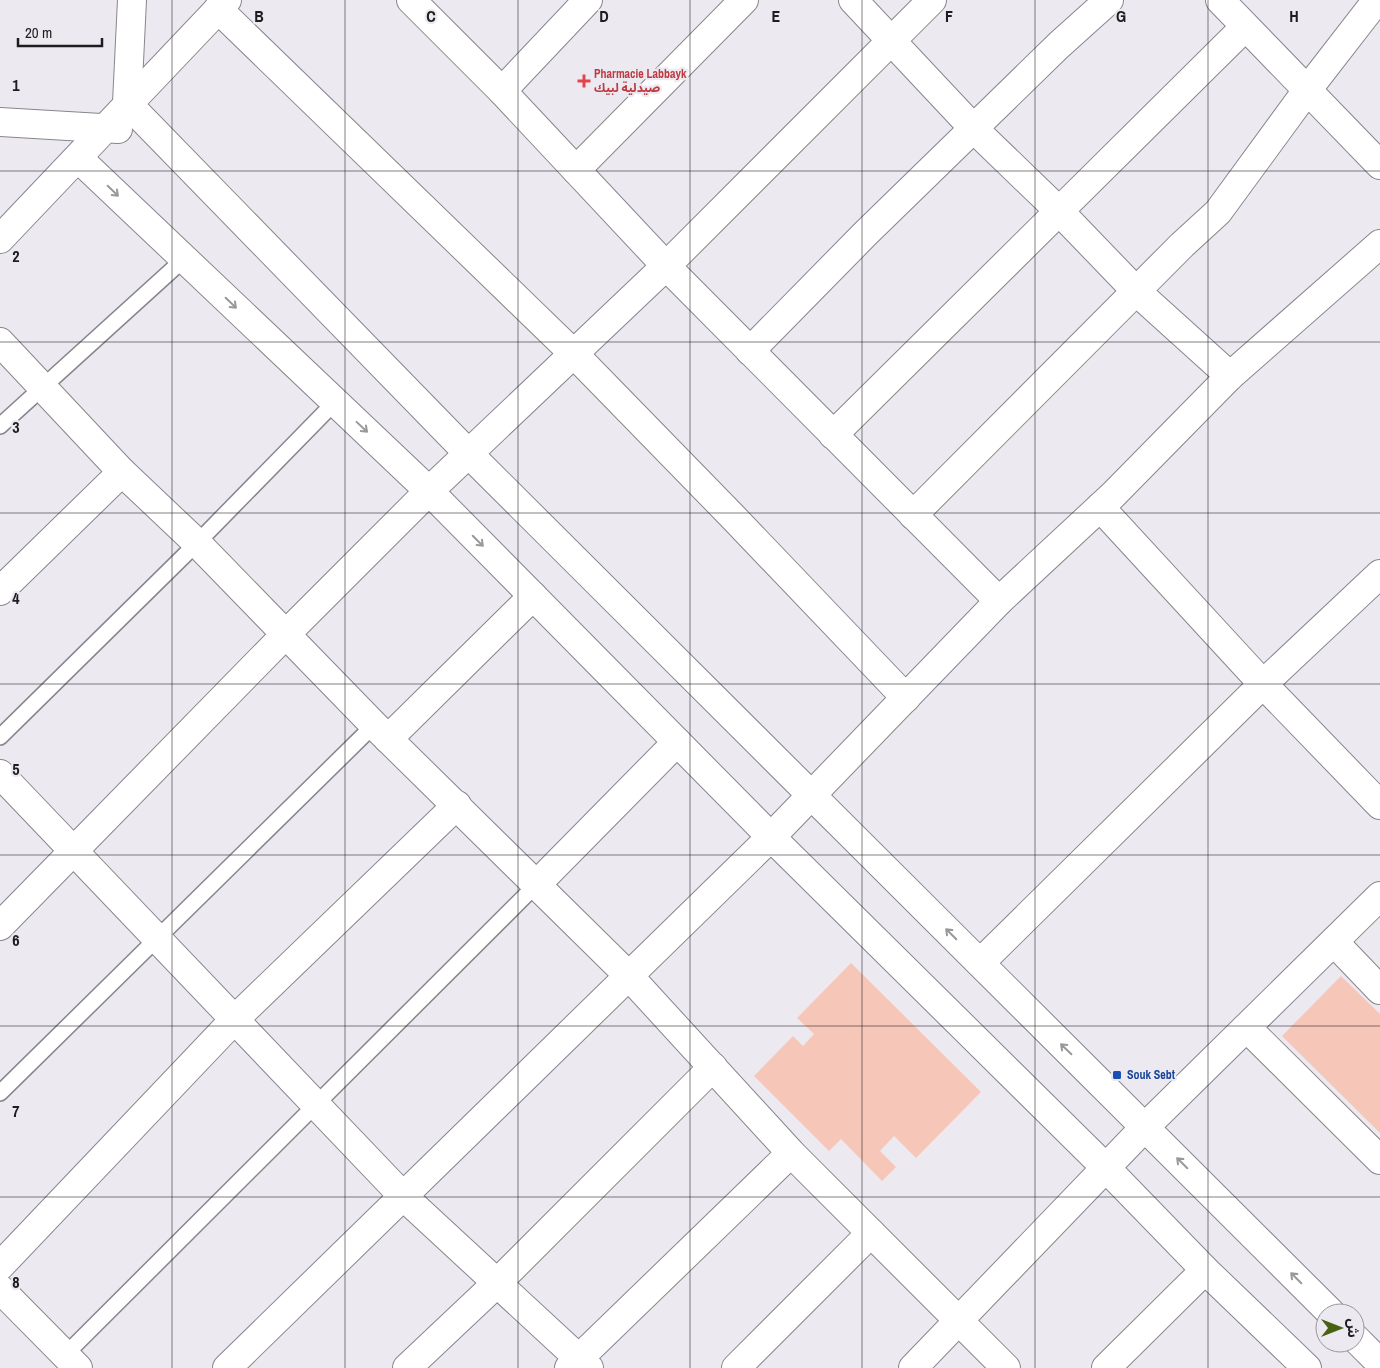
<svg xmlns="http://www.w3.org/2000/svg" width="1380" height="1368" font-family="'Archivo Narrow','Noto Sans Arabic',sans-serif">
<style>
.building{fill:#f6c7b8}
.lines{fill:none;stroke-linecap:round;stroke-linejoin:round}
.lane-casing{stroke:#89858c;stroke-width:18}
.street-casing{stroke:#89858c;stroke-width:30}
.lane{stroke:#fff;stroke-width:15}
.street{stroke:#fff;stroke-width:28}
.oneway{stroke:#99999a}
.grid{fill:none;stroke:#1d1c1e;stroke-width:1;stroke-opacity:0.55}
.health-dot{fill:#e0444e;stroke:#ede9f1;stroke-width:2}
.transit-dot{fill:#1a4fb4;stroke:#ede9f1;stroke-width:2}
.labels{text-anchor:middle;stroke-width:4.5;stroke-linejoin:round;paint-order:stroke}
.health-label{font-size:12px;font-weight:bold;fill:#be3a42;stroke:#ede9f1;text-anchor:start}
.transit-label{font-size:12px;font-weight:bold;fill:#164399;stroke:#ede9f1;text-anchor:start}
.grid-label{font-size:16px;text-anchor:middle;font-weight:bold;fill:#1d1c1e;stroke:#ede9f1;stroke-width:4.5;stroke-linejoin:round;paint-order:stroke}
</style>
<rect width="100%" height="100%" fill="#ede9f1"/>
<g class="building">
<polygon points="851,963 981,1092 916,1158 894,1136 880,1151 896,1167 882,1181 841,1139 829,1151 754,1076 793,1036 803,1046 814,1034 797,1018"/>
<polygon points="1341,976 1380,1014 1380,1133 1282,1036"/>
</g>
<g class="lines">
<defs>
<g id="lane">
<polyline points="0,426 184,259"/>
<polyline points="0,737 197,543 335,402"/>
<polyline points="0,1093 374,725"/>
<polyline points="65,1355 537,884"/>
</g>
<g id="street">
<polyline points="132,0 127,103 469,454 1331,1313"/>
<polyline points="411,0 502,91 666,266 999,601"/>
<polyline points="853,0 975,130 1058,210 1137,292 1230,376"/>
<polyline points="1220,0 1380,165"/>
<polyline points="218,9 575,355 733,517 906,698"/>
<polyline points="502,91 588,0"/>
<polyline points="0,122 118,129"/>
<polyline points="78,158 429,491 771,837 1107,1169 1205,1270 1307,1368"/>
<polyline points="576,170 744,0"/>
<polyline points="0,239 227,0"/>
<polyline points="0,342 122,472 197,543 374,725 628,975 791,1153 1006,1368"/>
<polyline points="750,351 865,234 1059,45 1109,0"/>
<polyline points="833,435 1245,27"/>
<polyline points="1100,507 1263,684 1380,805"/>
<polyline points="913,515 1182,245 1218,212 1308,89 1377,0"/>
<polyline points="0,591 122,472"/>
<polyline points="388,739 533,596"/>
<polyline points="0,774 403,1196 589,1368"/>
<polyline points="537,884 677,742"/>
<polyline points="0,926 286,634 429,491 666,266 932,0"/>
<polyline points="1334,942 1380,990"/>
<polyline points="980,963 1263,684 1380,574"/>
<polyline points="1247,1028 1380,1160"/>
<polyline points="0,1266 234,1020 457,805"/>
<polyline points="0,1289 78,1368"/>
<polyline points="1355,1338 1380,1363"/>
<polyline points="227,1368 771,837 999,601 1113,495 1230,376 1380,244"/>
<polyline points="407,1368 497,1283 713,1067"/>
<polyline points="569,1368 791,1153"/>
<polyline points="736,1368 871,1233"/>
<polyline points="913,1368 1145,1127 1380,896"/>
<polyline points="1106,1368 1205,1270"/>
</g>
</defs>
<use href="#lane" class="lane-casing"/>
<use href="#street" class="street-casing"/>
<use href="#lane" class="lane"/>
<use href="#street" class="street"/>
</g>
<defs><path id="oneway-shaft" d="M-6 0H5M1.5-3L5.5 0L1.5 3" fill="none" stroke-width="1.6" stroke-linecap="round" stroke-linejoin="round" transform="scale(1.25)"/></defs>
<g class="oneway">
<use href="#oneway-shaft" transform="translate(113 191) rotate(44)"/>
<use href="#oneway-shaft" transform="translate(231 303) rotate(44)"/>
<use href="#oneway-shaft" transform="translate(362 427) rotate(43)"/>
<use href="#oneway-shaft" transform="translate(478 541) rotate(45)"/>
<use href="#oneway-shaft" transform="translate(951 934) rotate(-135)"/>
<use href="#oneway-shaft" transform="translate(1066 1049) rotate(-136)"/>
<use href="#oneway-shaft" transform="translate(1182 1163) rotate(-135)"/>
<use href="#oneway-shaft" transform="translate(1296 1278) rotate(-135)"/>
</g>
<path class="grid" d="M172 0V1368M345 0V1368M518 0V1368M690 0V1368M862 0V1368M1035 0V1368M1208 0V1368M0 171H1380M0 342H1380M0 513H1380M0 684H1380M0 855H1380M0 1026H1380M0 1197H1380"/>
<path class="health-dot" d="M581.5 73.5h5v5h5v5h-5v5h-5v-5h-5v-5h5z"/>
<rect class="transit-dot" x="1112" y="1070" width="10" height="10" rx="2.5"/>
<g class="labels">
<g class="health-label">
<text x="594" y="78">Pharmacie Labbayk<tspan x="594" dy="14">صيدلية لبيك</tspan></text>
</g>
<g class="transit-label">
<text x="1127" y="1079">Souk Sebt</text>
</g>
</g>
<g class="grid-label">
<text x="259" y="22">B</text>
<text x="431" y="22">C</text>
<text x="604" y="22">D</text>
<text x="776" y="22">E</text>
<text x="949" y="22">F</text>
<text x="1121" y="22">G</text>
<text x="1294" y="22">H</text>
<text x="16" y="91">1</text>
<text x="16" y="262">2</text>
<text x="16" y="433">3</text>
<text x="16" y="604">4</text>
<text x="16" y="775">5</text>
<text x="16" y="946">6</text>
<text x="16" y="1117">7</text>
<text x="16" y="1288">8</text>
</g>
<g transform="translate(1340 1328) rotate(90)"><circle r="24" fill="#ede9f1" stroke="#9a979d"/>
<path d="M0-4L9 19L0 12L-9 19Z" fill="#476212"/>
<text y="-8" font-size="14" font-weight="bold" text-anchor="middle" fill="#1d1c1e">ش</text>
</g>
<path d="M18 38v8h84v-8" fill="none" stroke="#1d1c1e" stroke-width="2.5"/>
<text x="25" y="38" font-size="15" fill="#1d1c1e" stroke="#ede9f1" stroke-width="4" paint-order="stroke">20 m</text>
</svg>
